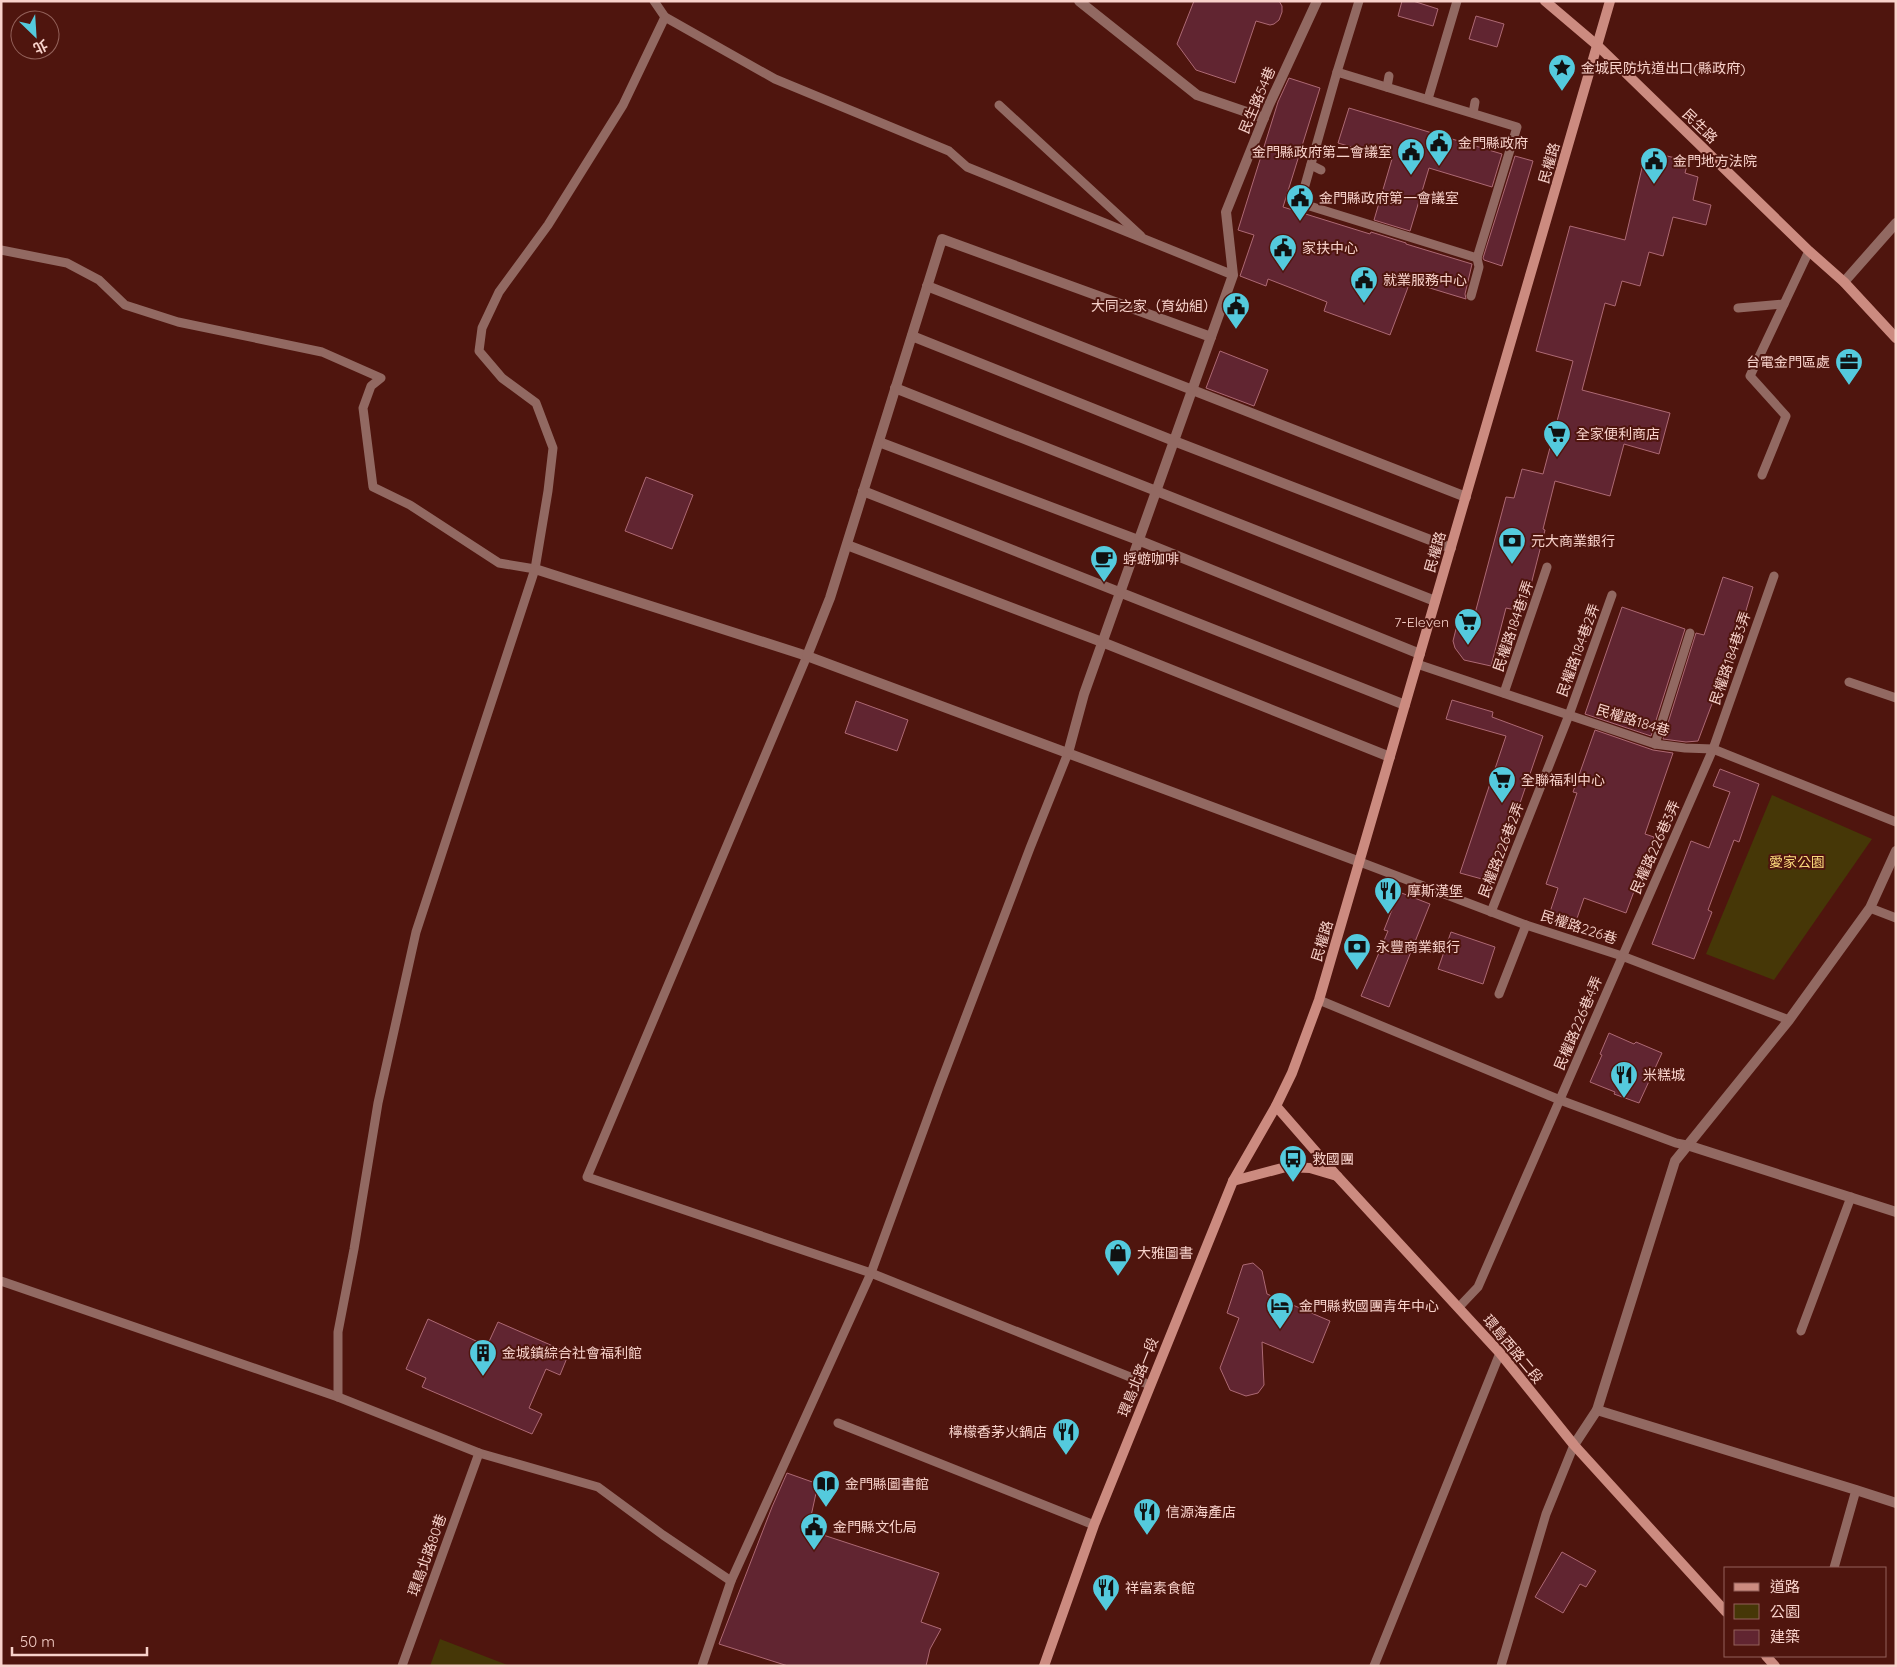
<svg xmlns="http://www.w3.org/2000/svg" width="1897" height="1667" font-family="Quicksand,'Noto Sans TC',sans-serif">
<style>
.green{fill:#463707}
.building{fill:#612531;stroke:#ad6974}
.lines{fill:none;stroke-linecap:round;stroke-linejoin:round}
.lane{stroke:#926962;stroke-width:9}
.street{stroke:#926962;stroke-width:10}
.secondary{stroke:#cc8b80;stroke-width:10}
.labels{text-anchor:middle;stroke-width:4;stroke-linejoin:round;paint-order:stroke}
.poi-label{font-size:14px;fill:#f8d2cb;stroke:#4f150e;text-anchor:start}
.street-label{font-size:14px;fill:#f8d2cb;stroke:#4f150e}
.park-label{font-size:14px;fill:#fbd97b;stroke:#4f150e}
</style>
<rect width="100%" height="100%" fill="#4f150e"/>
<g class="green">
<polygon points="1772,795 1872,839 1774,980 1706,954"/>
<polygon points="440,1639 510,1666 430,1666"/>
</g>
<g class="building">
<polygon points="1194,1 1279,1 1282,6 1282,12 1279,20 1274,24 1270,25 1256,21 1235,83 1196,70 1177,44"/>
<polygon points="1402,1 1413,1 1438,9 1433,26 1398,16"/>
<polygon points="1476,16 1504,24 1497,47 1469,39"/>
<polygon points="1289,78 1320,88 1283,207 1370,234 1371,232 1406,243 1406,244 1472,264 1465,294 1466,299 1410,282 1390,335 1324,311 1327,302 1268,279 1266,286 1240,276 1254,235 1238,230 1278,102"/>
<polygon points="1349,108 1502,154 1492,187 1429,168 1410,231 1374,220 1392,159 1338,143"/>
<polygon points="1646,151 1688,161 1685,173 1698,177 1693,200 1711,205 1706,225 1673,217 1663,256 1649,252 1640,286 1622,281 1615,306 1605,303 1582,390 1670,413 1659,454 1624,444 1610,496 1555,481 1543,529 1545,530 1524,612 1506,608 1491,666 1464,660 1455,648 1453,641 1459,617 1473,621 1506,497 1514,498 1522,469 1543,474 1573,361 1536,351 1570,226 1625,240"/>
<polygon points="1515,156 1533,161 1502,266 1484,260 1483,258"/>
<polygon points="1220,351 1268,370 1254,406 1206,388"/>
<polygon points="646,477 693,495 672,549 625,531"/>
<polygon points="1723,577 1753,587 1742,624 1698,741 1686,742 1663,739 1696,633 1704,635"/>
<polygon points="1622,607 1685,629 1651,736 1585,714"/>
<polygon points="1452,700 1493,712 1492,717 1543,736 1493,882 1460,873 1506,736 1446,719"/>
<polygon points="856,701 908,720 897,751 845,733"/>
<polygon points="1595,730 1653,750 1673,753 1645,834 1654,837 1626,913 1584,898 1575,924 1549,915 1558,888 1546,884 1577,793 1573,792"/>
<polygon points="1720,769 1759,784 1739,842 1734,840 1708,910 1712,912 1694,959 1652,944 1691,841 1709,848 1730,792 1713,786"/>
<polygon points="1399,892 1430,904 1389,1007 1361,996 1388,931 1384,930"/>
<polygon points="1451,932 1495,947 1483,984 1438,969"/>
<polygon points="1609,1033 1634,1044 1636,1042 1662,1053 1639,1103 1614,1094 1615,1092 1590,1082 1602,1055 1600,1054"/>
<polygon points="1253,1263 1262,1271 1267,1294 1330,1321 1313,1363 1262,1342 1264,1385 1258,1393 1246,1396 1230,1390 1220,1368 1239,1318 1227,1313 1243,1265"/>
<polygon points="428,1319 487,1346 498,1322 569,1353 560,1375 546,1369 529,1408 542,1414 532,1434 422,1387 426,1378 406,1369"/>
<polygon points="787,1473 818,1484 808,1530 939,1573 921,1622 941,1629 930,1649 926,1666 788,1666 719,1644 772,1507"/>
<polygon points="1562,1552 1596,1571 1586,1587 1580,1584 1563,1613 1535,1597"/>
</g>
<g class="lines">
<g class="lane">
<polyline points="654,1 665,17 775,79 949,151 967,167 1233,275"/>
<polygon points="1337,72 1517,127 1477,258 1300,203"/>
<polyline points="1337,72 1359,1"/>
<polyline points="1387,87 1389,76"/>
<polyline points="1428,99 1457,1"/>
<polyline points="999,105 1141,236"/>
<polyline points="1473,113 1475,102"/>
<polyline points="1311,165 1321,170"/>
<polyline points="1,250 67,263 99,280 125,305 178,322 322,352 381,378 371,386 363,408 373,487 410,505 499,563 535,569"/>
<polyline points="1471,296 1479,267 1477,258"/>
<polyline points="1738,308 1784,304"/>
<polyline points="1762,475 1786,416 1750,376 1809,251"/>
<polyline points="807,656 587,1177 871,1273 1150,1385"/>
<polyline points="1417,664 1655,744 1685,748 1713,749 1896,822"/>
<polyline points="1849,682 1896,698"/>
<polyline points="1504,693 1547,567"/>
<polyline points="1655,744 1690,633"/>
<polyline points="1360,862 1526,925 1622,956 1789,1020"/>
<polyline points="1870,908 1896,918"/>
<polyline points="1491,912 1569,715 1612,595"/>
<polyline points="1499,994 1526,925"/>
<polyline points="1319,1000 1560,1100 1676,1143 1687,1145"/>
<polyline points="1,1281 338,1397 479,1453 598,1487 663,1535 731,1581"/>
<polyline points="1459,1307 1478,1287 1713,749 1774,576"/>
<polyline points="1801,1331 1851,1197"/>
<polyline points="338,1397 338,1332 354,1249 378,1103 416,932 535,569 548,491 553,448 536,403 502,378 479,351 482,328 499,292 548,225 623,105 665,17"/>
<polyline points="838,1423 1094,1525"/>
<polyline points="1834,1568 1856,1490"/>
<polyline points="402,1666 479,1453"/>
<polyline points="702,1666 731,1581 871,1273 938,1090 1030,848 1068,753"/>
<polyline points="1374,1666 1500,1353"/>
<polyline points="1501,1666 1546,1514 1574,1445"/>
</g>
<g class="street">
<polyline points="1079,1 1197,95 1264,118"/>
<polyline points="1844,282 1896,223"/>
<polyline points="927,286 1466,497"/>
<polyline points="912,336 1174,441 1451,548"/>
<polyline points="895,388 1435,601"/>
<polyline points="879,442 1138,540 1420,654"/>
<polyline points="863,491 1405,705"/>
<polyline points="847,545 1102,642 1390,757"/>
<polyline points="535,569 807,656 1360,862"/>
<polyline points="807,656 830,598 942,239 1211,337"/>
<polyline points="1068,753 1084,694 1233,275 1226,212 1269,105 1317,1"/>
<polyline points="1687,1145 1896,1212"/>
<polyline points="1597,1410 1856,1490 1896,1503"/>
<polyline points="1574,1445 1597,1410 1675,1161 1789,1020 1870,908 1896,851"/>
</g>
<g class="secondary">
<polyline points="1545,1 1598,46 1809,251 1844,282 1896,338"/>
<polyline points="1276,1106 1337,1176 1500,1353 1574,1445 1726,1612"/>
<polyline points="1233,1181 1286,1167 1310,1168 1337,1176"/>
<polyline points="1766,1656 1775,1666"/>
<polyline points="1044,1666 1094,1525 1233,1181 1276,1106 1292,1073 1319,1000 1610,1"/>
</g>
</g>
<defs>
<symbol id="sight-pin" viewBox="-11 -11 22 30"><path d="M0 17L-7.5 6A9.5 9.5 0 1 1 7.5 6Z" fill="#54cadd" stroke="#4f150e"/><path d="M0-6L1.8-2.2L6-1.7L2.9 1.2L3.7 5.4L0 3.3L-3.7 5.4L-2.9 1.2L-6-1.7L-1.8-2.2Z" fill="#111"/></symbol>
<symbol id="civic-pin" viewBox="-11 -11 22 30"><path d="M0 17L-7.5 6A9.5 9.5 0 1 1 7.5 6Z" fill="#54cadd" stroke="#4f150e"/><path d="M-.6-6.5H3V-4.5H.6V-3L4-1V1h2V6H-6V1h2V-1L-.6-3ZM-1.2 2.5V6h2.4V2.5Z" fill="#111"/></symbol>
<symbol id="office-pin" viewBox="-11 -11 22 30"><path d="M0 17L-7.5 6A9.5 9.5 0 1 1 7.5 6Z" fill="#54cadd" stroke="#4f150e"/><path d="M-6-3h4V-5.5h4V-3h4V5H-6ZM-1-4.5V-3h2v-1.5ZM-6 0V1H6V0Z" fill="#111"/></symbol>
<symbol id="supermarket-pin" viewBox="-11 -11 22 30"><path d="M0 17L-7.5 6A9.5 9.5 0 1 1 7.5 6Z" fill="#54cadd" stroke="#4f150e"/><path d="M-6-5.5h2.5l.6 2H6L4.5 2H-2.5L-4.4-4H-6ZM-1.5 3.2a1.3 1.3 0 1 0 .1 0ZM3 3.2a1.3 1.3 0 1 0 .1 0Z" fill="#111"/></symbol>
<symbol id="bank-pin" viewBox="-11 -11 22 30"><path d="M0 17L-7.5 6A9.5 9.5 0 1 1 7.5 6Z" fill="#54cadd" stroke="#4f150e"/><path d="M-6-4H6V4H-6ZM0-2.3a2.3 2.3 0 1 0 0 4.6a2.3 2.3 0 1 0 0-4.6Z" fill="#111"/></symbol>
<symbol id="cafe-pin" viewBox="-11 -11 22 30"><path d="M0 17L-7.5 6A9.5 9.5 0 1 1 7.5 6Z" fill="#54cadd" stroke="#4f150e"/><path d="M-5.5-4.5H6V0H3Q3 3.5 0 3.5H-2.5Q-5.5 3.5-5.5 0ZM3-3.2v2h1.7v-2ZM-6 4.5H4V6H-6Z" fill="#111"/></symbol>
<symbol id="restaurant-pin" viewBox="-11 -11 22 30"><path d="M0 17L-7.5 6A9.5 9.5 0 1 1 7.5 6Z" fill="#54cadd" stroke="#4f150e"/><path d="M-5-6h1v4h1v-4h1v4h1v-4h1v5L-1.5 .5V6h-2V.5L-5-1ZM5-6V6H3V1.5H1.5Q1.5-4 5-6Z" fill="#111"/></symbol>
<symbol id="bus-pin" viewBox="-11 -11 22 30"><path d="M0 17L-7.5 6A9.5 9.5 0 1 1 7.5 6Z" fill="#54cadd" stroke="#4f150e"/><path d="M-5-6H5V4H4V6H2V4H-2V6H-4V4H-5ZM-3.5-4V0h7V-4ZM-3.5 1.2v1.5H-2V1.2ZM2 1.2v1.5H3.5V1.2Z" fill="#111"/></symbol>
<symbol id="shop-pin" viewBox="-11 -11 22 30"><path d="M0 17L-7.5 6A9.5 9.5 0 1 1 7.5 6Z" fill="#54cadd" stroke="#4f150e"/><path d="M-5-2.5h2.3a2.7 3.5 0 0 1 5.4 0H5L5.5 6h-11ZM-1.5-2.5h3a1.5 2.3 0 0 0-3 0Z" fill="#111"/></symbol>
<symbol id="hotel-pin" viewBox="-11 -11 22 30"><path d="M0 17L-7.5 6A9.5 9.5 0 1 1 7.5 6Z" fill="#54cadd" stroke="#4f150e"/><path d="M-6-4.5h1.5V1H6V5H4.5V3h-9V5H-6ZM-4 0a1.8 1.8 0 1 1 3.6 0ZM.5 0V-2.5h3Q6-2.5 6 0Z" fill="#111"/></symbol>
<symbol id="building-pin" viewBox="-11 -11 22 30"><path d="M0 17L-7.5 6A9.5 9.5 0 1 1 7.5 6Z" fill="#54cadd" stroke="#4f150e"/><path d="M-4-6H4V6H1V3H-1V6H-4ZM-2.5-4.3h1.7v1.8h-1.7ZM.8-4.3h1.7v1.8H.8ZM-2.5-1h1.7V.8h-1.7ZM.8-1h1.7V.8H.8Z" fill="#111"/></symbol>
<symbol id="library-pin" viewBox="-11 -11 22 30"><path d="M0 17L-7.5 6A9.5 9.5 0 1 1 7.5 6Z" fill="#54cadd" stroke="#4f150e"/><path d="M-6-4Q-3-5.5-.7-3.5V5Q-3 3-6 4ZM6-4Q3-5.5 .7-3.5V5Q3 3 6 4Z" fill="#111"/></symbol>
</defs>
<g fill-rule="evenodd">
<use href="#sight-pin" x="1546" y="52" width="32" height="43"/>
<use href="#civic-pin" x="1423" y="127" width="32" height="43"/>
<use href="#civic-pin" x="1395" y="136" width="32" height="43"/>
<use href="#civic-pin" x="1638" y="145" width="32" height="43"/>
<use href="#civic-pin" x="1284" y="182" width="32" height="43"/>
<use href="#civic-pin" x="1267" y="232" width="32" height="43"/>
<use href="#civic-pin" x="1348" y="264" width="32" height="43"/>
<use href="#civic-pin" x="1220" y="290" width="32" height="43"/>
<use href="#office-pin" x="1833" y="346" width="32" height="43"/>
<use href="#supermarket-pin" x="1541" y="418" width="32" height="43"/>
<use href="#bank-pin" x="1496" y="525" width="32" height="43"/>
<use href="#cafe-pin" x="1088" y="543" width="32" height="43"/>
<use href="#supermarket-pin" x="1452" y="606" width="32" height="43"/>
<use href="#supermarket-pin" x="1486" y="764" width="32" height="43"/>
<use href="#restaurant-pin" x="1372" y="875" width="32" height="43"/>
<use href="#bank-pin" x="1341" y="931" width="32" height="43"/>
<use href="#restaurant-pin" x="1608" y="1059" width="32" height="43"/>
<use href="#bus-pin" x="1277" y="1143" width="32" height="43"/>
<use href="#shop-pin" x="1102" y="1237" width="32" height="43"/>
<use href="#hotel-pin" x="1264" y="1290" width="32" height="43"/>
<use href="#building-pin" x="467" y="1337" width="32" height="43"/>
<use href="#restaurant-pin" x="1050" y="1416" width="32" height="43"/>
<use href="#library-pin" x="810" y="1468" width="32" height="43"/>
<use href="#restaurant-pin" x="1131" y="1496" width="32" height="43"/>
<use href="#civic-pin" x="798" y="1511" width="32" height="43"/>
<use href="#restaurant-pin" x="1090" y="1572" width="32" height="43"/>
</g>
<g class="labels">
<g class="poi-label">
<text x="1581" y="73">金城民防坑道出口(縣政府)</text>
<text x="1458" y="148">金門縣政府</text>
<text x="1392" y="157" text-anchor="end">金門縣政府第二會議室</text>
<text x="1673" y="166">金門地方法院</text>
<text x="1319" y="203">金門縣政府第一會議室</text>
<text x="1302" y="253">家扶中心</text>
<text x="1383" y="285">就業服務中心</text>
<text x="1217" y="311" text-anchor="end">大同之家（育幼組）</text>
<text x="1830" y="367" text-anchor="end">台電金門區處</text>
<text x="1576" y="439">全家便利商店</text>
<text x="1531" y="546">元大商業銀行</text>
<text x="1123" y="564">蜉蝣咖啡</text>
<text x="1449" y="627" text-anchor="end">7-Eleven</text>
<text x="1521" y="785">全聯福利中心</text>
<text x="1407" y="896">摩斯漢堡</text>
<text x="1376" y="952">永豐商業銀行</text>
<text x="1643" y="1080">米糕城</text>
<text x="1312" y="1164">救國團</text>
<text x="1137" y="1258">大雅圖書</text>
<text x="1299" y="1311">金門縣救國團青年中心</text>
<text x="502" y="1358">金城鎮綜合社會福利館</text>
<text x="1047" y="1437" text-anchor="end">檸檬香茅火鍋店</text>
<text x="845" y="1489">金門縣圖書館</text>
<text x="1166" y="1517">信源海產店</text>
<text x="833" y="1532">金門縣文化局</text>
<text x="1125" y="1593">祥富素食館</text>
</g>
<g class="street-label">
<text transform="translate(1257 100) rotate(-67)" y="5">民生路54巷</text>
<text transform="translate(1700 126) rotate(44)" y="5">民生路</text>
<text transform="translate(1549 163) rotate(-74)" y="5">民權路</text>
<text transform="translate(1435 552) rotate(-74)" y="5">民權路</text>
<text transform="translate(1513 626) rotate(-71)" y="5">民權路184巷1弄</text>
<text transform="translate(1578 650) rotate(-70)" y="5">民權路184巷2弄</text>
<text transform="translate(1730 658) rotate(-71)" y="5">民權路184巷3弄</text>
<text transform="translate(1633 720) rotate(17)" y="5">民權路184巷</text>
<text transform="translate(1655 847) rotate(-66)" y="5">民權路226巷3弄</text>
<text transform="translate(1501 850) rotate(-69)" y="5">民權路226巷2弄</text>
<text transform="translate(1579 927) rotate(18)" y="5">民權路226巷</text>
<text transform="translate(1322 941) rotate(-73)" y="5">民權路</text>
<text transform="translate(1578 1023) rotate(-67)" y="5">民權路226巷4弄</text>
<text transform="translate(1513 1349) rotate(50)" y="5">環島西路二段</text>
<text transform="translate(1138 1377) rotate(-68)" y="5">環島北路一段</text>
<text transform="translate(427 1555) rotate(-70)" y="5">環島北路80巷</text>
</g>
<g class="park-label">
<text x="1797" y="867">愛家公園</text>
</g>
</g>
<rect width="1897" height="1667" fill="none" stroke="#f8d2cb" stroke-width="5"/>
<rect x="1724" y="1567" width="162" height="90" fill="#4f150e" stroke="#93615a"/>
<rect x="1734" y="1583" width="25" height="8" fill="#cc8b80" stroke="#93615a"/>
<text x="1770" y="1592" font-size="15" fill="#f8d2cb">道路</text>
<rect x="1734" y="1604" width="25" height="15" fill="#463707" stroke="#93615a"/>
<text x="1770" y="1617" font-size="15" fill="#f8d2cb">公園</text>
<rect x="1734" y="1630" width="25" height="15" fill="#612531" stroke="#93615a"/>
<text x="1770" y="1642" font-size="15" fill="#f8d2cb">建築</text>
<g transform="translate(35 35) rotate(155)"><circle r="24" fill="#4f150e" stroke="#93615a"/>
<path d="M0-4L9 19L0 12L-9 19Z" fill="#54cadd"/>
<text y="-8" font-size="14" font-weight="bold" text-anchor="middle" fill="#f8d2cb">北</text>
</g>
<path d="M12 1647v8h135v-8" fill="none" stroke="#f8d2cb" stroke-width="2.5"/>
<text x="20" y="1647" font-size="15" fill="#f8d2cb" stroke="#4f150e" stroke-width="4" paint-order="stroke">50 m</text>
</svg>
